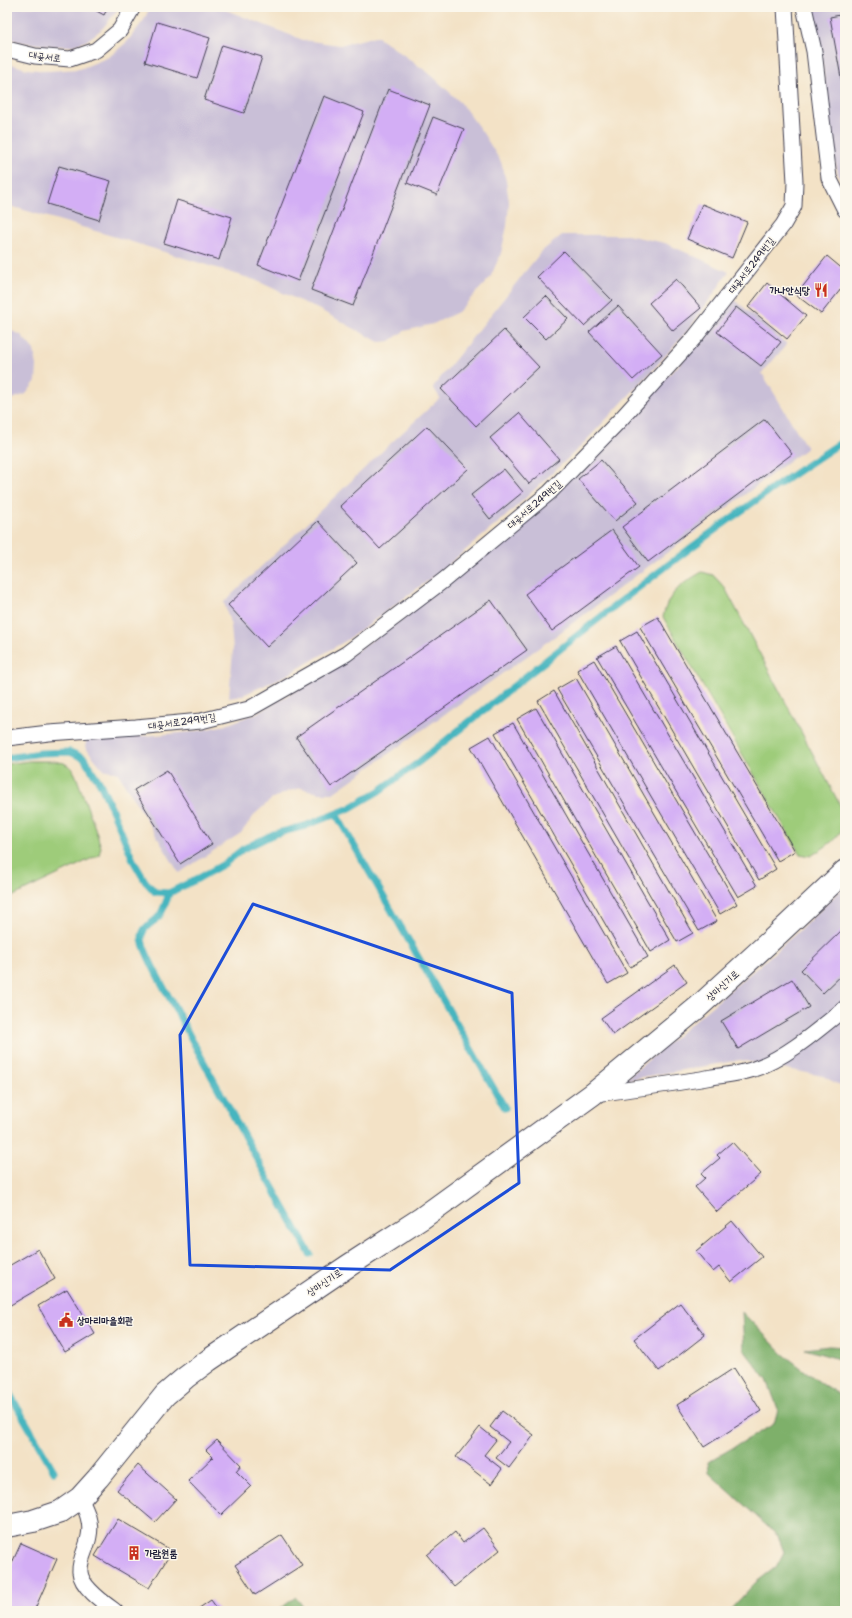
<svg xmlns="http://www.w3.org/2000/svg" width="852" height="1618" font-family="'Shantell Sans','Poor Story',sans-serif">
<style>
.industrial{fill:#c9bfd7}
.green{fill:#9ecc7a;stroke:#60775a}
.forest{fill:#7eb06a;stroke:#506952}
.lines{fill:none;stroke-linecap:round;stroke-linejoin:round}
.stream{stroke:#46b5bf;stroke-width:7}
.building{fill:#d3aef5}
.service-casing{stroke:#413f50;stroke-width:17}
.minor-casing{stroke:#413f50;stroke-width:24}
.service{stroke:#fff;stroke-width:15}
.minor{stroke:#fff;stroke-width:22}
.marked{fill:none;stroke:#1d4ed8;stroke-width:3;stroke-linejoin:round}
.labels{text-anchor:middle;stroke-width:3;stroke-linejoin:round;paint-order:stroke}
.street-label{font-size:10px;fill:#22223b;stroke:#fbf7ec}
.poi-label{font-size:10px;font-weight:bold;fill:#22223b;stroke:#fbf7ec;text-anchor:start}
</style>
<rect width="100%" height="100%" fill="#fbf7ec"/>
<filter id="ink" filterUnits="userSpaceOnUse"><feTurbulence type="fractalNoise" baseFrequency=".025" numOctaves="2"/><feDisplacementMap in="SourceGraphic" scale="8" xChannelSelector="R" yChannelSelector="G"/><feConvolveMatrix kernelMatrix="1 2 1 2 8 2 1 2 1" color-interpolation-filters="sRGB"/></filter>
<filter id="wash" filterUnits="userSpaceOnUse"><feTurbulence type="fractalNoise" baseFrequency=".012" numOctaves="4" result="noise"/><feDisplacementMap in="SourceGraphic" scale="16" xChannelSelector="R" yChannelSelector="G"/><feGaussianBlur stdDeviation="0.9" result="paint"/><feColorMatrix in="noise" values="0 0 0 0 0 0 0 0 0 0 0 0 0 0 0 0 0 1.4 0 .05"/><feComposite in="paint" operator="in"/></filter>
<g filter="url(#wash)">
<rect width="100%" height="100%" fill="#f3e2c6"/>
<g class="industrial">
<polygon points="7,7 120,7 102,29 86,41 71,46 52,46 21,42 7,38"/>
<polygon points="150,7 218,7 303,40 340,45 377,36 430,74 461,103 483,133 501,162 506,181 509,202 507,226 501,253 490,278 458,312 433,324 404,331 390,341 379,342 320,310 255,280 119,238 7,205 7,63 27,69 49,71 80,69 109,57 127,42 144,20"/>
<polygon points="812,7 845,7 845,190 838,174 833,151 820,43"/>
<polygon points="562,235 627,235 665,243 729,272 689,329 651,372 580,447 505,517 437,574 347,640 287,675 243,695 229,697 233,650 231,626 224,602 389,445 440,398 433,387 541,252"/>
<polygon points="735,300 787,344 762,373 807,448 554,637 333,793 319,793 301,788 289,791 272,799 256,813 241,833 179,873 118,773 103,769 85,747 87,737 108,735 144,736 193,732 226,725 257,713 315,680 405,617 677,367"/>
<polygon points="7,329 21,335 34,350 37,366 36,381 26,394 7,401"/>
<polygon points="845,886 845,1090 839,1085 823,1076 740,1060 625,1080 759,966 801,929"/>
</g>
<g class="green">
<path d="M702 572 713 575 725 588 840 805C841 810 844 816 844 820 844 837 823 848 811 856L800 854 663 617C668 593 681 584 702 572Z"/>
<polygon points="29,761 54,761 64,763 72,768 76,776 95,828 101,847 99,855 7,899 7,764"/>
</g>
<g class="forest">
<polygon points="742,1312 783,1354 822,1384 845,1398 845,1611 729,1611 755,1583 776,1567 784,1552 778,1536 709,1473 708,1462 774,1424 778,1409 767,1380 744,1350"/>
<polygon points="829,1346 845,1347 845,1361 805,1349"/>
<polygon points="296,1597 306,1611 277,1611"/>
</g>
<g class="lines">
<g class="stream">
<path d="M7 758 41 753 70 752 84 758 100 783 113 812 134 862 145 881 155 892 169 893 199 878 224 864 243 849 274 834 305 826 350 808 379 791 419 762C558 651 695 537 845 440"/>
<polyline points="336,814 505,1108"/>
<path d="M169 893C167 900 164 908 160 915 154 924 142 925 142 938 142 951 167 993 174 1006 218 1090 264 1172 310 1254"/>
<polyline points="7,1389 54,1471"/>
</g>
</g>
<g id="blocks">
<g class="building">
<polygon points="89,7 108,7 104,15"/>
<polygon points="845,14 845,94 844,94 830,17"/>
<polygon points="157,22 210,38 197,78 145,62"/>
<polygon points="222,45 262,57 244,113 204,100"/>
<polygon points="388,89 430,105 353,306 311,290"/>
<polygon points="324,96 364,112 298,281 258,265"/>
<polygon points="433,117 464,129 437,195 407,183"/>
<polygon points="59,166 111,181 99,220 47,204"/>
<polygon points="177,200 232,217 219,260 164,243"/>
<polygon points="702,204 747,222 732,258 687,239"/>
<polygon points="564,251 612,300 584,326 537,277"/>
<polygon points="827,256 845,271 845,284 821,314 796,295"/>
<polygon points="676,279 701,308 673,331 649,303"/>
<polygon points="767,283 806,316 787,339 748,307"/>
<polygon points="546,296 568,319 546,339 524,317"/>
<polygon points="618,306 662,354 633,380 589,332"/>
<polygon points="736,307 781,342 761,366 717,332"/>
<polygon points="504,330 539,367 476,426 441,389"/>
<polygon points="519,413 559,459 529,484 490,438"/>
<polygon points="765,419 792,454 648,562 622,527"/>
<polygon points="427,426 468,469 380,549 340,506"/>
<polygon points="601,460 638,502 615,521 578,479"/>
<polygon points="504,469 523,492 490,519 471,495"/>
<polygon points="318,521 357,563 267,647 228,605"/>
<polygon points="612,530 639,567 552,631 525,594"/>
<polygon points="491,600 527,650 331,787 296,737"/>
<polygon points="658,617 795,851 778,861 640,627"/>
<polygon points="637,631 776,869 759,880 620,641"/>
<polygon points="616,646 757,886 738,897 597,657"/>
<polygon points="594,660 737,904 720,914 577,670"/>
<polygon points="576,678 717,921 699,931 557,689"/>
<polygon points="554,691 693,933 677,942 538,701"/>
<polygon points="536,708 670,940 651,952 517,719"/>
<polygon points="513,723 648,957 630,967 495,733"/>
<polygon points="490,736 627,973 608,984 471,747"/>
<polygon points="167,770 212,844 180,864 134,790"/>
<polygon points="845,927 845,972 823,993 801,970"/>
<polygon points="675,965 687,982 613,1035 601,1018"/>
<polygon points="792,979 809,1007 738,1049 721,1021"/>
<polygon points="732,1142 761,1174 717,1212 695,1187 705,1178 701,1174 720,1158 717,1155"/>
<polygon points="732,1221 762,1257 731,1282 719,1267 713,1272 696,1251"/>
<polygon points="38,1249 55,1279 7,1307 7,1267"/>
<polygon points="67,1289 95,1334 65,1352 38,1306"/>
<polygon points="680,1303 705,1335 659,1371 634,1339"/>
<polygon points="734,1368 761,1411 704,1447 677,1405"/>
<polygon points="502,1411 534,1435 509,1468 496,1458 509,1442 490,1427"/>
<polygon points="480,1427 496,1440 484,1455 502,1469 491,1484 456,1457"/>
<polygon points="217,1440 241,1465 236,1471 251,1486 221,1515 188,1481 213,1457 206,1450"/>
<polygon points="138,1465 176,1499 155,1522 117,1490"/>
<polygon points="118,1519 172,1551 149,1588 95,1556"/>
<polygon points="483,1528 500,1550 454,1587 427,1555 455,1532 463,1543"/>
<polygon points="282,1535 302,1565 255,1595 235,1565"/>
<polygon points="21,1543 57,1559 34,1611 7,1611 7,1574"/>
<polygon points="211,1600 219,1611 195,1611"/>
</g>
</g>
</g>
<g filter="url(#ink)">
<use href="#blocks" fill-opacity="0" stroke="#413f50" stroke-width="1"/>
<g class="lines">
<defs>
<g id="service">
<polyline points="804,7 814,51 829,178 845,210"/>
<polyline points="7,49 35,56 70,59 96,50 120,30 133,7"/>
<polyline points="7,738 49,733 136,727 201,721 249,709 346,654 444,580 550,492 620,420 695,337 783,225 794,206 795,182 785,7"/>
<path d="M594 1094C634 1089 673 1084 712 1077 725 1075 739 1074 751 1070 785 1059 818 1030 845 1008"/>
<path d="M80 1498C86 1510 92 1522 89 1536 87 1549 79 1559 80 1572 81 1587 104 1603 115 1611"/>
</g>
<polyline id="minor" points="7,1526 33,1521 60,1512 80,1498 98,1478 165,1395 185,1378 209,1360 348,1266 422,1218 593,1094 697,1008 778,934 845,871"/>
</defs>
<use href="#service" class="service-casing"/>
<use href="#minor" class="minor-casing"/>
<use href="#service" class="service"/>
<use href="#minor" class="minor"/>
</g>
</g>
<path class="marked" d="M253 904 512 993 519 1183 390 1270 190 1265 180 1035Z"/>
<defs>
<symbol id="restaurant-bare" viewBox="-9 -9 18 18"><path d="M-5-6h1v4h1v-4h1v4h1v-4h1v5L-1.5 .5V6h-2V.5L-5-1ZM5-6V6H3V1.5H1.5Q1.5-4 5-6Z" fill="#c8321e" stroke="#fbf7ec" stroke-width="2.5" paint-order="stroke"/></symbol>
<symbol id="civic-bare" viewBox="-9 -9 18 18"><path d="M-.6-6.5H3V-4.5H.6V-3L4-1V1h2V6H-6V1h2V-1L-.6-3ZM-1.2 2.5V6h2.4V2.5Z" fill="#c8321e" stroke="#fbf7ec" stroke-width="2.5" paint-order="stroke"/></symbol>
<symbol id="building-bare" viewBox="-9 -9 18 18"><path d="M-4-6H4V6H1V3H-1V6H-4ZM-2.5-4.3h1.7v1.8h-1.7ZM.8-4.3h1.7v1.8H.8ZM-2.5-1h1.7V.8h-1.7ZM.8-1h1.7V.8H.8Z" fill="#c8321e" stroke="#fbf7ec" stroke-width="2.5" paint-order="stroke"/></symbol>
</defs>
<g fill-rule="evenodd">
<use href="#restaurant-bare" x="811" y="280" width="20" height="20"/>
<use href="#civic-bare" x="56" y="1310" width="20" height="20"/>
<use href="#building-bare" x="124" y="1543" width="20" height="20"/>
</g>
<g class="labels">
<g class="street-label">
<text transform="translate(45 56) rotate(7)" y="4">대곶서로</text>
<text transform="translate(751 265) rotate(-52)" y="4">대곶서로249번길</text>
<text transform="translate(534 504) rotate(-41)" y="4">대곶서로249번길</text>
<text transform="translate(182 721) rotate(-8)" y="4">대곶서로249번길</text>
<text transform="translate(722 985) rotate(-42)" y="4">상마신기로</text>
<text transform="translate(324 1282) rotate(-34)" y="4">상마신기로</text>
</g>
<g class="poi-label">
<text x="810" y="294" text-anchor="end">가나안식당</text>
<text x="77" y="1324">상마리마을회관</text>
<text x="145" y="1557">가람원룸</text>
</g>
</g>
<rect width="852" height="1618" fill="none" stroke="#fbf7ec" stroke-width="24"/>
</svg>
